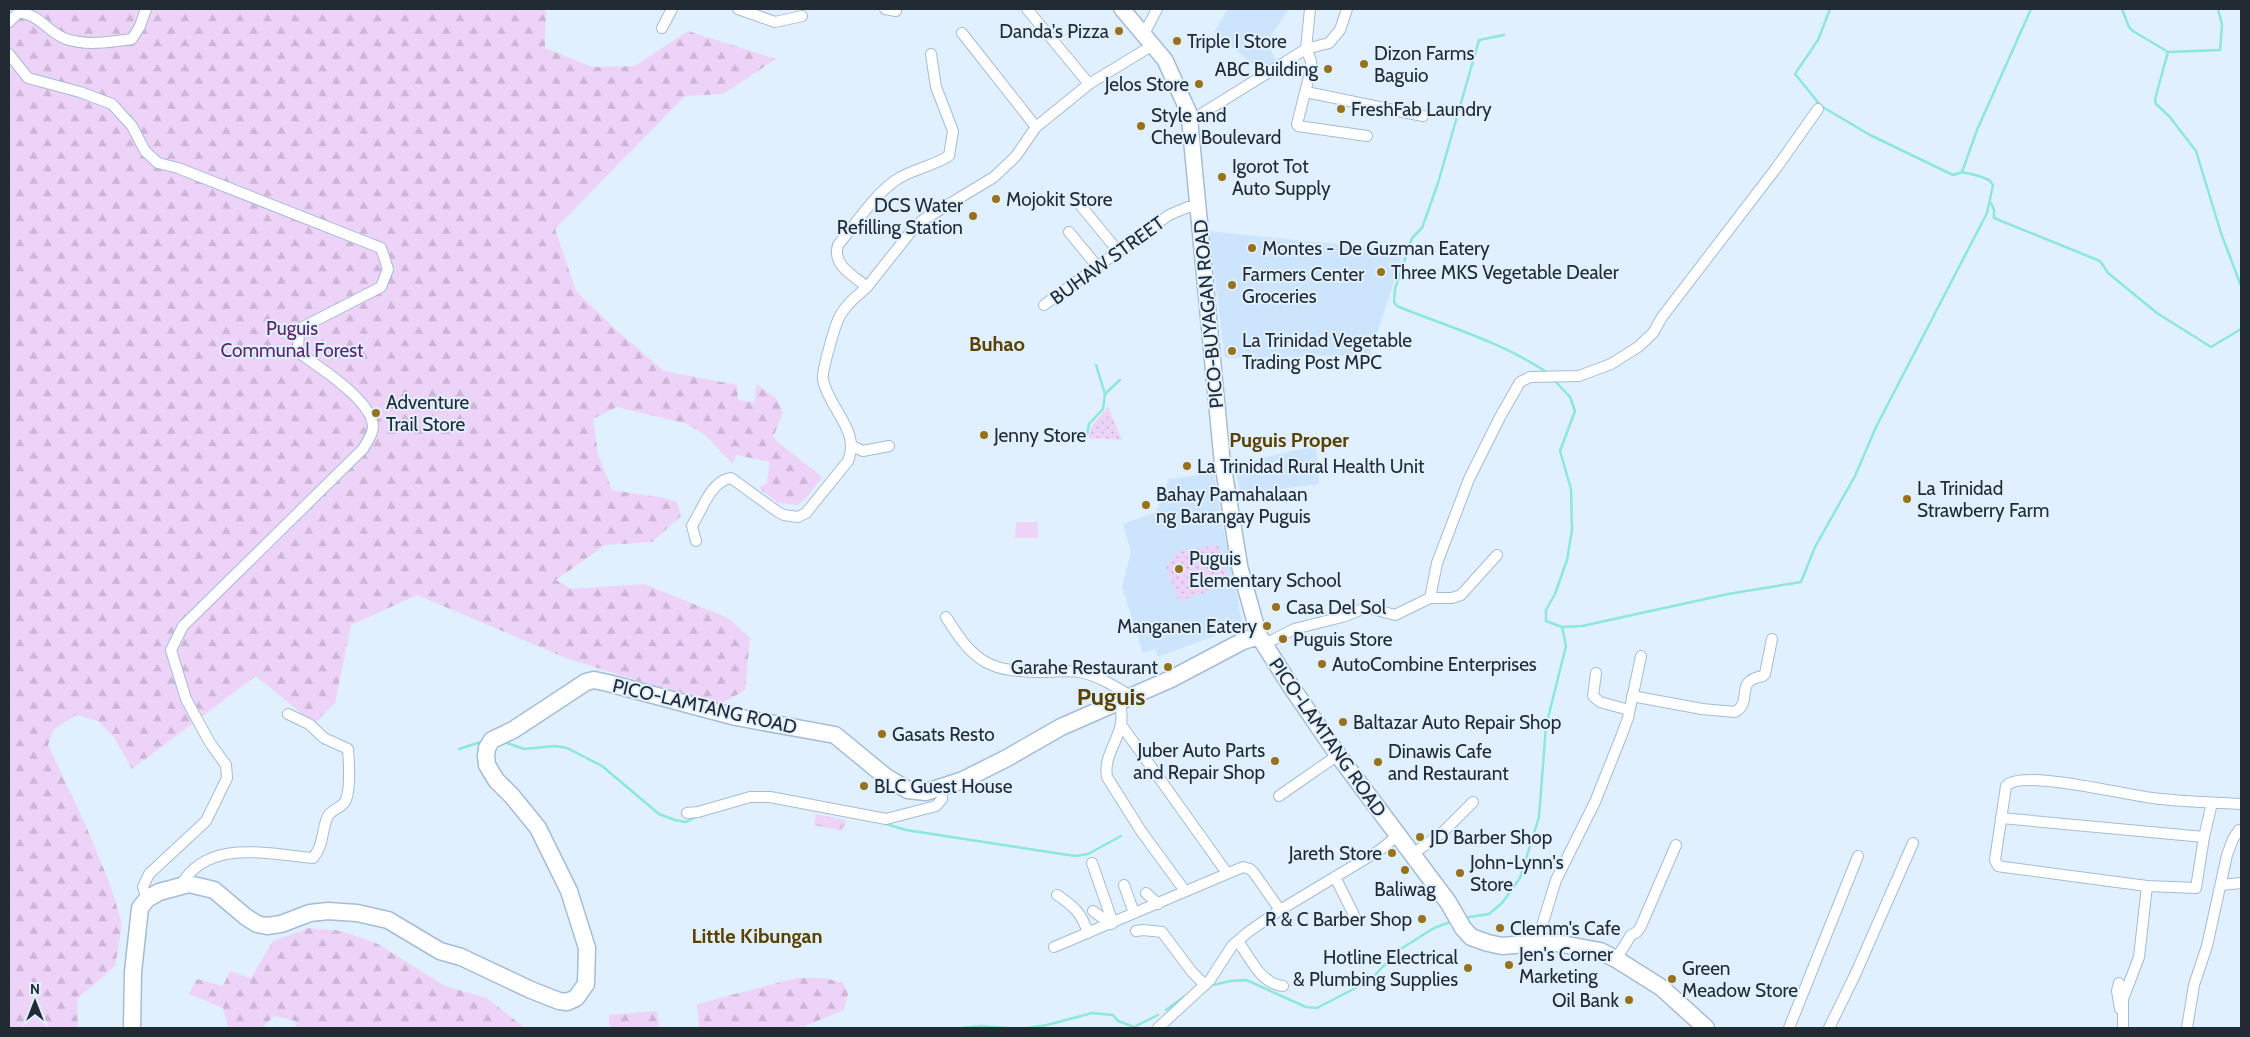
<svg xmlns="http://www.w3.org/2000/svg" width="2250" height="1037" font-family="Cabin,sans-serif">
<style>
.built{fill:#cde4fd}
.grass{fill:url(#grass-dots)}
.forest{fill:url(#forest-firs)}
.park{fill:url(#park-crowns)}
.pitch{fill:#eed3f8}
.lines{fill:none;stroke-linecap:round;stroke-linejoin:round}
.stream{stroke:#8ce8d9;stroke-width:2.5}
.street-casing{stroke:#a5bcd5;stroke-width:12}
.secondary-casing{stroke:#a5bcd5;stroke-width:18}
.primary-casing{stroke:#a5bcd5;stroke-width:19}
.street{stroke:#fff;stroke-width:10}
.secondary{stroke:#fff;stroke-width:15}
.primary{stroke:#fff;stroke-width:16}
.poi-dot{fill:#97711c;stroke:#e1f0ff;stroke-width:2}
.labels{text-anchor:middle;stroke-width:4;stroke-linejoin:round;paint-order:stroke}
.poi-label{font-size:19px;fill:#222b34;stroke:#e1f0ff;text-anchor:start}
.street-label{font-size:19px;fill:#222b34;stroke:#e1f0ff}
.park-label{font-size:19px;fill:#592769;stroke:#e1f0ff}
.neighbourhood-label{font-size:20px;font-weight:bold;fill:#5a4101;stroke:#e1f0ff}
.district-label{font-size:24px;font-weight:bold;fill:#5a4101;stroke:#e1f0ff}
</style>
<defs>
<pattern id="grass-dots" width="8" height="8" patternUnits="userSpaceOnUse" patternTransform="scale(1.25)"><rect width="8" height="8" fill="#eed3f8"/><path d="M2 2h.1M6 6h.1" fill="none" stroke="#ccb5d5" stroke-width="1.8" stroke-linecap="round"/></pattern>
<pattern id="forest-firs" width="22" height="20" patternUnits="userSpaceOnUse" patternTransform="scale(1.25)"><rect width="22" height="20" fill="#eed3f8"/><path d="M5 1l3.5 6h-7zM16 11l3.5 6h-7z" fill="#ccb5d5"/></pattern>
<pattern id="park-crowns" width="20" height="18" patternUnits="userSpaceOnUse" patternTransform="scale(1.25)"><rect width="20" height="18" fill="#eed3f8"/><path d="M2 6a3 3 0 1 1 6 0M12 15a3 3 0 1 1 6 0" fill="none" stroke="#ccb5d5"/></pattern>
</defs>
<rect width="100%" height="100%" fill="#e1f0ff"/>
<g class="built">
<polygon points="1228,9 1289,9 1266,43 1276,60 1260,70 1214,32"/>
<polygon points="1209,231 1404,251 1370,355 1225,358"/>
<polygon points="1316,445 1319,484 1241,494 1234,465"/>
<polygon points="1214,473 1223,528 1239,605 1238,607 1244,625 1158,657 1155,649 1143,653 1122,587 1131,552 1123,524 1156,512 1169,479"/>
</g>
<g class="grass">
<path d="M1108 407 1122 440 1089 438C1089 424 1101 417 1108 407Z"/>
<polygon points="1219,545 1230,584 1179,601 1166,567 1178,551"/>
</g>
<g class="forest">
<path d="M9 9H546L545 48 592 67 635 66 688 31 776 59 723 94 685 96 555 229 576 291 614 328 664 371 737 385 738 400 755 402 756 384 776 398 783 413 773 437C788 452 806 463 822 477L807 497 798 505 778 503 759 488 767 482 770 462 736 455 733 464 705 435 687 424 617 407 593 419 598 454 612 490 664 498 677 502 681 516 652 542 605 545 556 580 571 589 644 584 728 618 750 638 745 690 717 706 566 658 417 595 351 625 335 703 314 724 256 676 132 769 114 737 98 721 76 715 54 729 48 745 86 826 111 887 122 924 115 966 77 999 78 1028H9Z"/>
<polygon points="309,928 341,931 376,943 445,986 487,998 525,1028 296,1028 295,1021 274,1016 262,1028 228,1028 223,1008 189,994 197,979 223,986 230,971 251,978 273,941"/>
<polygon points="797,978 825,978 843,983 848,994 844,1010 800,1028 699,1028 697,1004"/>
<polygon points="657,1011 659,1028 610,1028 609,1015"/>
</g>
<polygon class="park" points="816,814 846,820 843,831 814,825"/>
<polygon class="pitch" points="1016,522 1038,522 1038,538 1015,538"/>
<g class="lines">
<g class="stream">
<polyline points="2122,9 2129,27 2133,31 2168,52 2220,50 2222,25 2218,9"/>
<path d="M1504 35 1479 40 1438 183 1422 228 1412 238 1395 289 1394 302 1397 306C1448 327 1502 342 1548 373"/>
<polyline points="2168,52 2155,99 2156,104 2169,116 2196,151 2221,233 2241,286"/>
<polyline points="1177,104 1183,123"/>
<polyline points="1962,172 1977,130 2031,9"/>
<polyline points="1991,203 1994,210 1994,218 2100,261 2108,273 2157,313 2211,347 2241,329"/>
<polyline points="1096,365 1105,394"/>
<polyline points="1555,381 1570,397 1575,411 1560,451 1571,489 1572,530 1567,560 1555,594 1546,610 1546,621 1562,627 1582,626 1728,594 1801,582 1815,547 1855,476 1876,427 1987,213 1993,185 1989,180 1979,176 1962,172 1953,175 1870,135 1821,106 1795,74 1818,40 1830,9"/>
<polyline points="1087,435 1089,424 1103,409 1105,394 1120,380"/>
<polyline points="504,742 524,749 555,746 567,748 602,766 659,814 675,820 686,822 698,816"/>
<polyline points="459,749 484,741"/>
<polyline points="886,824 906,830 1075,856 1088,854 1121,836"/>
<polyline points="1463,918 1489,914 1502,903 1520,878 1539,817 1546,726 1566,646 1562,627"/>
<polyline points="1209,986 1230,981 1246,980 1306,1007 1317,1008 1369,981 1399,950 1434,928 1453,921"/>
<polyline points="1166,1010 1185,996"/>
<polyline points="961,1028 981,1026 1007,1028"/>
<polyline points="1028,1028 1047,1025 1092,1013 1113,1015 1118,1021 1134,1027 1158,1015"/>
</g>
<defs>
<g id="street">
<polyline points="738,9 775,22 802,16"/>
<polyline points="885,9 896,11"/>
<polyline points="1027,9 1089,84"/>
<polyline points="1310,9 1306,49 1311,61 1311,69 1297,124 1298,126 1367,136"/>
<path d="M9 22 19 12C42 16 47 32 66 39 87 46 111 42 132 39L140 26 146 9"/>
<polyline points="662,28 672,9"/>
<polyline points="962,33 1036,127"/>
<polyline points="1144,34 1157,9"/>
<path d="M9 54 28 78 80 92 112 104 132 126 145 151 158 163 178 168 381 248 388 269 381 287 299 329 298 352C317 366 381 405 372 432 370 438 366 444 363 449L183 626 171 650 186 699 210 743 226 765 227 778 206 821 149 874 143 887 147 899"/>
<polyline points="1306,92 1423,116"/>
<polyline points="1190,121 1306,49 1329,43 1340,30 1347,9"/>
<polyline points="1081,206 1118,251"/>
<polyline points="1069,232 1097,266"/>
<polyline points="867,287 913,229 923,220 994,177 1016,156 1036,127 1089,84 1153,45"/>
<polyline points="1044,305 1169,215 1188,207 1198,207"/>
<polyline points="852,446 863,451 889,446"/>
<path d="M696 541 692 526 694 522C703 508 711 481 731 478L778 512 784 515 798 517 806 513 848 461C861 431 829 409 823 380 821 373 836 321 841 314 847 303 858 295 867 287 853 275 832 266 838 245 855 225 874 195 896 180 910 170 933 166 949 156L953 131 936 87 931 54"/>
<polyline points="1430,598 1437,563 1469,479 1500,417 1520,382 1530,377 1579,376 1611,364 1638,347 1653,333 1662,317 1777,167 1818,109"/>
<path d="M946 617C975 664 990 672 1045 672 1057 672 1069 670 1080 672 1099 676 1116 687 1132 697"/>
<polyline points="1265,644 1294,629 1342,617 1363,609 1373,609 1395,615 1430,598 1452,598 1461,595 1497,555"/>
<polyline points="1596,673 1593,696 1600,702 1629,710"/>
<path d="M1632 696 1702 709 1735 712C1754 701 1733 681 1763 676L1765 674 1772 639"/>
<path d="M1119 701C1130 733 1102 750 1107 777L1141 831 1185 891"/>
<polyline points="1122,726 1227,873"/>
<polyline points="1279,796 1338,755"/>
<path d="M2212 803 2204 837 2196 888 2147 886 2004 867 1998 866 1995 860 2006 786C2021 768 2128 796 2153 798 2182 802 2212 802 2241 804"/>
<polyline points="687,813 698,812 750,797 770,797 886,819 936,806 942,799 941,787"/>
<polyline points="2001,818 2204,837"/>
<polyline points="1413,854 1444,831 1473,802"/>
<polyline points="1092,863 1113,923"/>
<polyline points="1335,877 1354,915"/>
<path d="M181 885C208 838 267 854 313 858 324 844 321 834 327 818 331 809 338 810 344 803 351 795 349 761 348 749L324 738 309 724 288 714"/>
<polyline points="1124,885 1134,913"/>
<polyline points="2221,885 2241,883"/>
<polyline points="1146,893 1158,904"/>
<path d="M1057 895C1074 906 1082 914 1088 933"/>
<polyline points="1093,911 1111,924"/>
<polyline points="1136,931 1143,930 1162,932 1192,972 1205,985"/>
<path d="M1238 941C1250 958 1261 984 1283 986"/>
<polyline points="1537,942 1556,880 1595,802 1621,737 1628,718 1641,656"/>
<polyline points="1054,947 1243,867 1250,869 1254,873 1280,910"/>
<polyline points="1616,959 1631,935 1637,932 1641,926 1676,845"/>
<polyline points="2119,983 2117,991 2120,1009"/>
<polyline points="1158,1028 1210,980 1232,946 1248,932 1280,910 1380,850 1397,836"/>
<polyline points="1789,1028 1858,856"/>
<polyline points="1829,1028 1855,975 1913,843"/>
<polyline points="2123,1028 2123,999 2139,957 2147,886"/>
<polyline points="2187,1028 2194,985 2207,946 2227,855 2233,839 2239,830"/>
</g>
<polyline id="secondary" points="1122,9 1165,60 1189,113 1222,459 1240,568 1259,636"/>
<polyline id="primary" points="132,1028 133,972 140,908 147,899 159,892 189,884 214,890 246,917 257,924 267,926 281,924 310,913 328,911 357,913 388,920 440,951 461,957 531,990 559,1001 567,1002 576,998 586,984 587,948 569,891 538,828 512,796 496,780 487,765 486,756 487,748 492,740 513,730 586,682 594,680 608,683 736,717 835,735 886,777 908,790 926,792 963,780 1007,758 1061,727 1171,679 1243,641 1259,636 1290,685 1338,755 1448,902 1463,928 1471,937 1488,943 1502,946 1551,942 1600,951 1616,959 1662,988 1706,1028"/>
</defs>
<use href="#street" class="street-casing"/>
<use href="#secondary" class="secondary-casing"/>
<use href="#primary" class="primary-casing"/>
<use href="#street" class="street"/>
<use href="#secondary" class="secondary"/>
<use href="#primary" class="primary"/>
</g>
<g class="poi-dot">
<circle cx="1119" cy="31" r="5"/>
<circle cx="1177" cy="41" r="5"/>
<circle cx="1364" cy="64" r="5"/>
<circle cx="1328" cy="69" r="5"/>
<circle cx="1199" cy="84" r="5"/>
<circle cx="1341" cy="109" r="5"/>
<circle cx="1141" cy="126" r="5"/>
<circle cx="1222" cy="177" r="5"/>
<circle cx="996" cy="199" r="5"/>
<circle cx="973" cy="216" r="5"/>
<circle cx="1252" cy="248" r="5"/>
<circle cx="1381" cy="272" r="5"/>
<circle cx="1232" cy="285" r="5"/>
<circle cx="1232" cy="351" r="5"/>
<circle cx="376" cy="413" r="5"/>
<circle cx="984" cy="435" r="5"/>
<circle cx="1187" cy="466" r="5"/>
<circle cx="1907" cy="499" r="5"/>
<circle cx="1146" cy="505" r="5"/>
<circle cx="1179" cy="569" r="5"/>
<circle cx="1276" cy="607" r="5"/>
<circle cx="1267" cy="626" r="5"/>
<circle cx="1283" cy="639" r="5"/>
<circle cx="1322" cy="664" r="5"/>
<circle cx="1168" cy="667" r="5"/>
<circle cx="1343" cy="722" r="5"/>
<circle cx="882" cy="734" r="5"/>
<circle cx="1275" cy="761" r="5"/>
<circle cx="1378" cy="762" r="5"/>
<circle cx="864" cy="786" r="5"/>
<circle cx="1420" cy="837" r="5"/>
<circle cx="1392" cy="853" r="5"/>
<circle cx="1405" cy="870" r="5"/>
<circle cx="1460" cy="873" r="5"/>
<circle cx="1422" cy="919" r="5"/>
<circle cx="1500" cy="928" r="5"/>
<circle cx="1509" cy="965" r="5"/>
<circle cx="1468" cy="968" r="5"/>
<circle cx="1672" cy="979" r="5"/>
<circle cx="1629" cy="1000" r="5"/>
</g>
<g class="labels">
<g class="poi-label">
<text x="1109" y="38" text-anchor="end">Danda's Pizza</text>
<text x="1187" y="48">Triple I Store</text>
<text x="1374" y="60">Dizon Farms<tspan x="1374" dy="22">Baguio</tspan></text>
<text x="1318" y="76" text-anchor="end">ABC Building</text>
<text x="1189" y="91" text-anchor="end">Jelos Store</text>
<text x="1351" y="116">FreshFab Laundry</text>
<text x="1151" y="122">Style and<tspan x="1151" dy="22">Chew Boulevard</tspan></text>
<text x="1232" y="173">Igorot Tot<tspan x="1232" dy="22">Auto Supply</tspan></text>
<text x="1006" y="206">Mojokit Store</text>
<text x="963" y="212" text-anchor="end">DCS Water<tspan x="963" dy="22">Refilling Station</tspan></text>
<text x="1262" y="255">Montes - De Guzman Eatery</text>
<text x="1391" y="279">Three MKS Vegetable Dealer</text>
<text x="1242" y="281">Farmers Center<tspan x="1242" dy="22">Groceries</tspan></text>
<text x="1242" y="347">La Trinidad Vegetable<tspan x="1242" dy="22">Trading Post MPC</tspan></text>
<text x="386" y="409">Adventure<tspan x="386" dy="22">Trail Store</tspan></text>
<text x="994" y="442">Jenny Store</text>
<text x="1197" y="473">La Trinidad Rural Health Unit</text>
<text x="1917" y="495">La Trinidad<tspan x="1917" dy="22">Strawberry Farm</tspan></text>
<text x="1156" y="501">Bahay Pamahalaan<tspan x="1156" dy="22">ng Barangay Puguis</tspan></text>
<text x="1189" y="565">Puguis<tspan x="1189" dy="22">Elementary School</tspan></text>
<text x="1286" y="614">Casa Del Sol</text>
<text x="1257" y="633" text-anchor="end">Manganen Eatery</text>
<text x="1293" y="646">Puguis Store</text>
<text x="1332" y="671">AutoCombine Enterprises</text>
<text x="1158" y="674" text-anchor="end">Garahe Restaurant</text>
<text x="1353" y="729">Baltazar Auto Repair Shop</text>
<text x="892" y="741">Gasats Resto</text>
<text x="1265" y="757" text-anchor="end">Juber Auto Parts<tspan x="1265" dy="22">and Repair Shop</tspan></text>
<text x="1388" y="758">Dinawis Cafe<tspan x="1388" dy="22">and Restaurant</tspan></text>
<text x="874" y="793">BLC Guest House</text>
<text x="1430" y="844">JD Barber Shop</text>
<text x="1382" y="860" text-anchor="end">Jareth Store</text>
<text x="1470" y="869">John-Lynn's<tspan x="1470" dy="22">Store</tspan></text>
<text x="1405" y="896" text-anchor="middle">Baliwag</text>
<text x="1412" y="926" text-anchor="end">R &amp; C Barber Shop</text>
<text x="1510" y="935">Clemm's Cafe</text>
<text x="1519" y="961">Jen's Corner<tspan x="1519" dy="22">Marketing</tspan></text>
<text x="1458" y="964" text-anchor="end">Hotline Electrical<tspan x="1458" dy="22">&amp; Plumbing Supplies</tspan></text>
<text x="1682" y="975">Green<tspan x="1682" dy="22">Meadow Store</tspan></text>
<text x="1619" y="1007" text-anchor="end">Oil Bank</text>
</g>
<g class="street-label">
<text transform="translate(1107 260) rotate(-36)" y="7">BUHAW STREET</text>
<text transform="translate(1208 314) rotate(-95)" y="7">PICO-BUYAGAN ROAD</text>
<text transform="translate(705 706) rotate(13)" y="7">PICO-LAMTANG ROAD</text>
<text transform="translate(1328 737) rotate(55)" y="7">PICO-LAMTANG ROAD</text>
</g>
<g class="park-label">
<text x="292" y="335">Puguis<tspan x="292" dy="22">Communal Forest</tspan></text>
</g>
<g class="neighbourhood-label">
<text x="997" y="351">Buhao</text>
<text x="1289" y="447">Puguis Proper</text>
<text x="757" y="943">Little Kibungan</text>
</g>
<g class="district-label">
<text x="1111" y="705">Puguis</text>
</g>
</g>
<rect width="2250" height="1037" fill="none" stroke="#222b34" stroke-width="20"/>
<g transform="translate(35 1002)" stroke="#e1f0ff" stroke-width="4" paint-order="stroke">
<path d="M0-4L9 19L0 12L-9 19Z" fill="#222b34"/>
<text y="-8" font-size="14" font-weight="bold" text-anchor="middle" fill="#222b34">N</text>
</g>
</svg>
